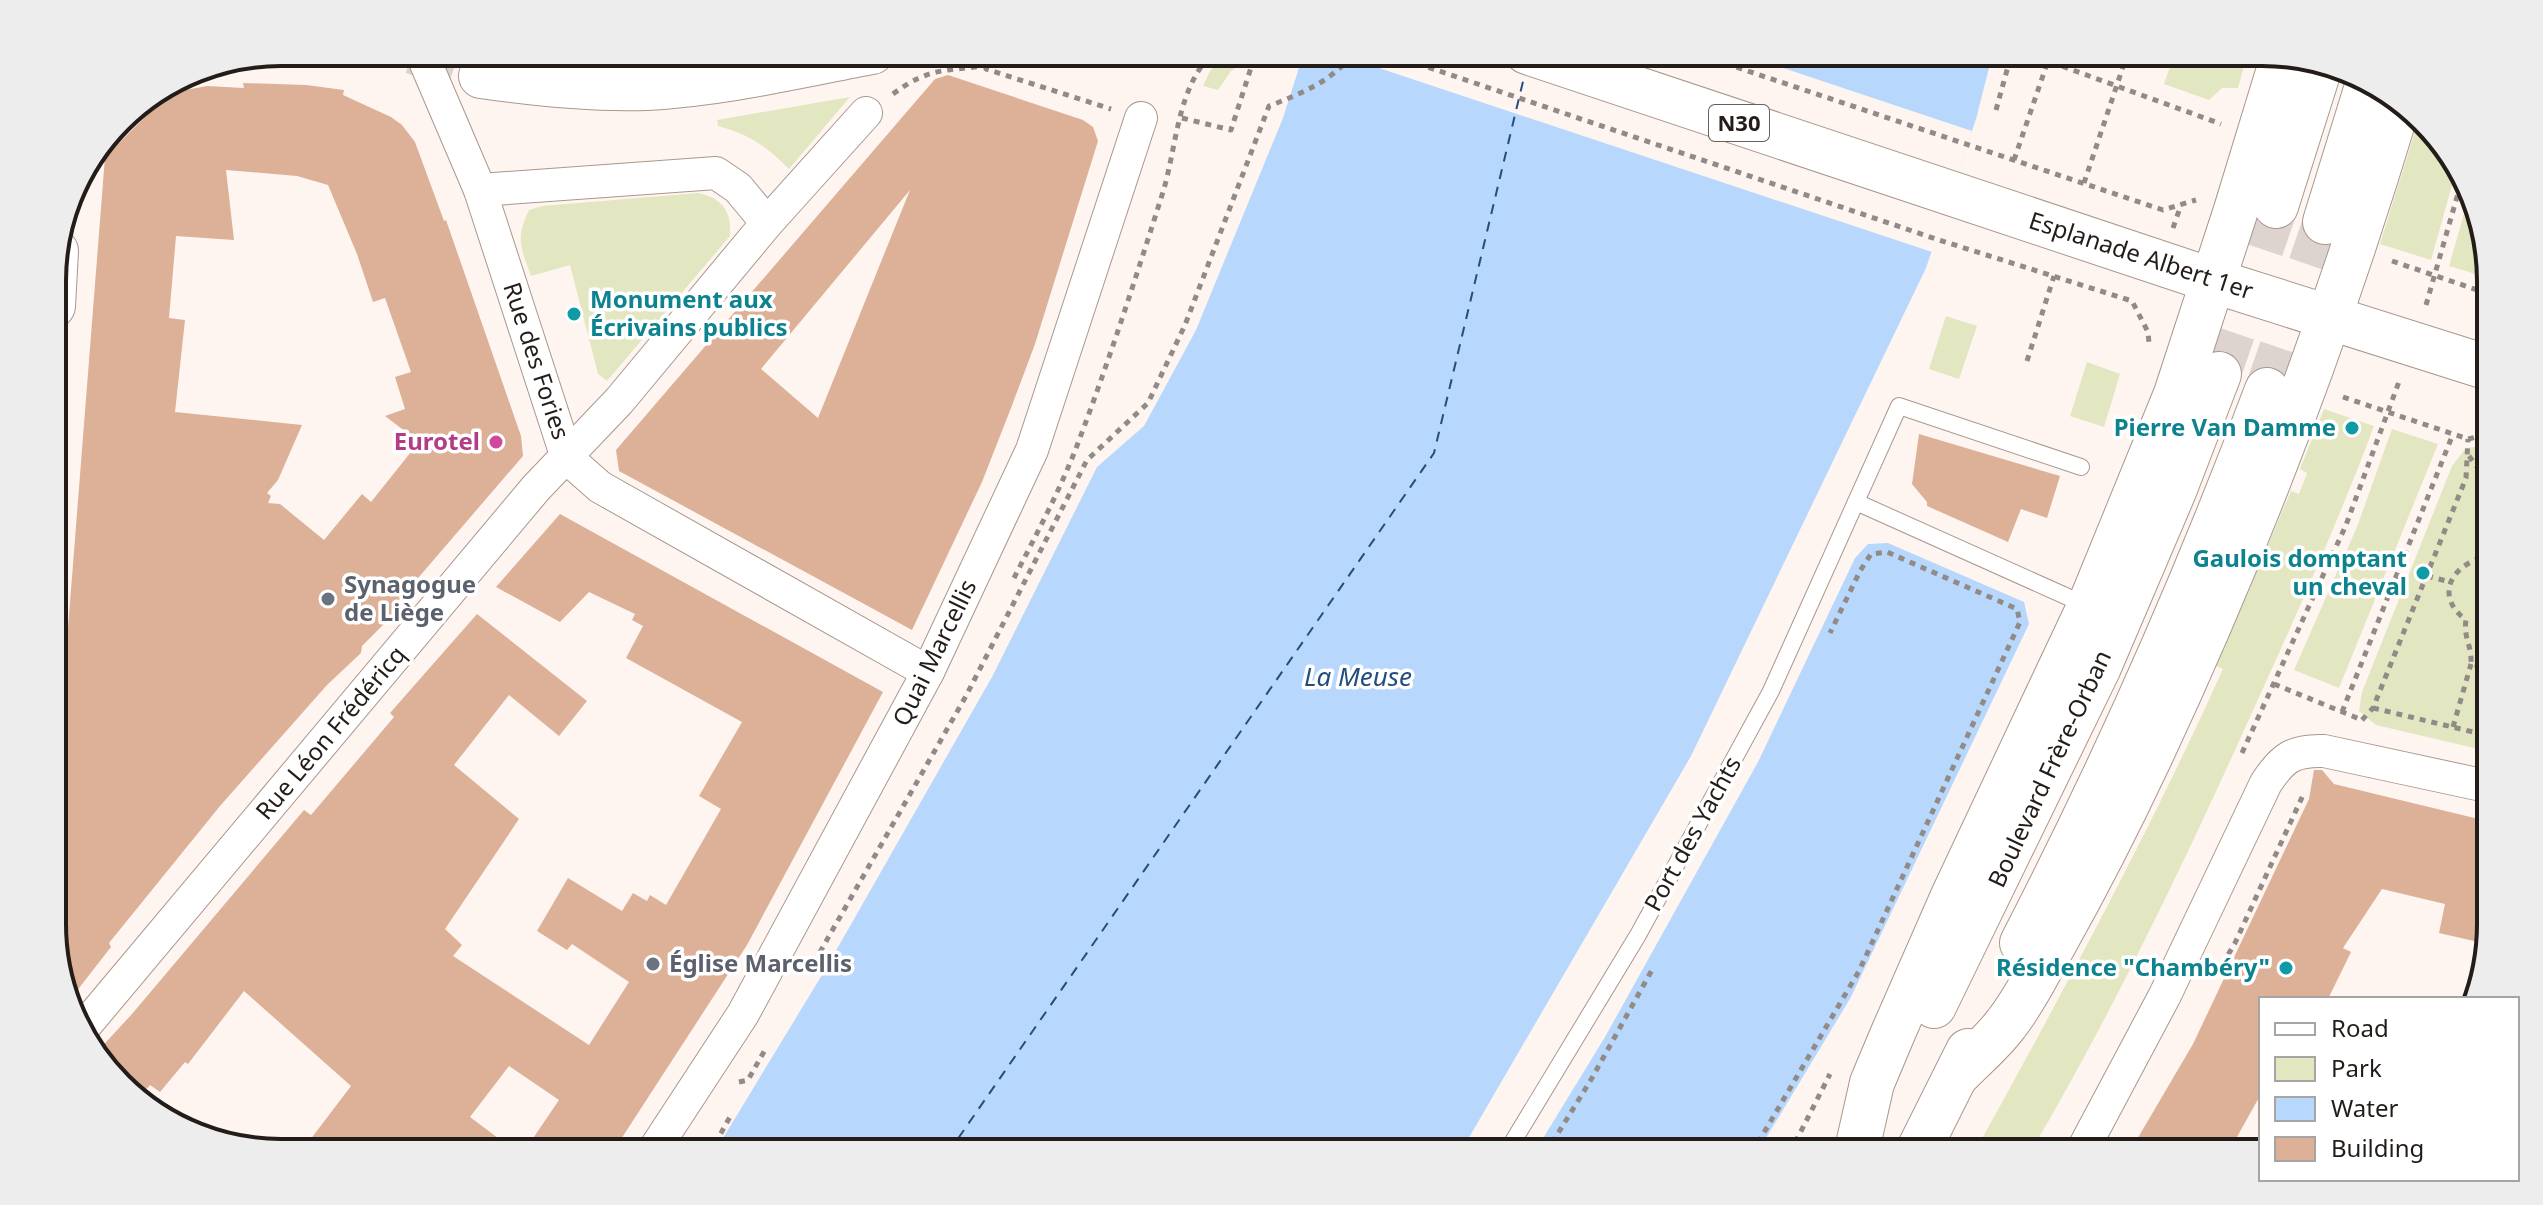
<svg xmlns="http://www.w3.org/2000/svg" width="2543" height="1205" font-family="'Noto Sans',sans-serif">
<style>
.green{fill:#e3e7c1}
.water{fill:#b7d7fd}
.pier{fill:#fef5f1}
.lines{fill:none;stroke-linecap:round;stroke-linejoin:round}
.ferry{stroke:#234e7d;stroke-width:2;stroke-dasharray:10 8;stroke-linecap:butt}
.building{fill:#ddb098;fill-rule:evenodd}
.secondary-tunnel{stroke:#ddd4d0;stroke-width:44;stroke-dasharray:44 22;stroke-linecap:butt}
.primary-tunnel{stroke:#ddd4d0;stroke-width:44;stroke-dasharray:44 22;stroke-linecap:butt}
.service-casing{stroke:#a9978d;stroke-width:18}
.minor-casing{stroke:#a9978d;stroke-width:34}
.secondary-casing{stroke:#a9978d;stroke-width:46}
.primary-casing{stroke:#a9978d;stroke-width:46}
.path{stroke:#928a86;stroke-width:5;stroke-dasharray:6 6;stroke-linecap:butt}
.service{stroke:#fff;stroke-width:16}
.minor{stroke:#fff;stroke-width:32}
.secondary{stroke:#fff;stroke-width:44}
.primary{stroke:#fff;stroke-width:44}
.culture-dot{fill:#0f9aa8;stroke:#fff;stroke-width:3}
.hotel-dot{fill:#d1479c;stroke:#fff;stroke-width:3}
.worship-dot{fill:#6b7280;stroke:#fff;stroke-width:3}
.labels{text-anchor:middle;stroke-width:7;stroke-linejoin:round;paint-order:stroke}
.shield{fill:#fff;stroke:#65605d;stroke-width:2}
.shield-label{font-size:22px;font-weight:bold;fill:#231c18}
.street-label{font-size:24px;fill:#231c18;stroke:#fff}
.culture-label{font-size:24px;font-weight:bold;fill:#0d838f;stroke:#fff;text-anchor:end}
.hotel-label{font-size:24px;font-weight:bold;fill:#b23c85;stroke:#fff;text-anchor:end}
.worship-label{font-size:24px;font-weight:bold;fill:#5b616d;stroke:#fff;text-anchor:start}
.water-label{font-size:26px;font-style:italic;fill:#234e7d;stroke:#fff}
.rim{fill:none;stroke:#231c18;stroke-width:4}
</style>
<rect width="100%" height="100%" fill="#fef5f1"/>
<g class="green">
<polygon points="1229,52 1247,52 1245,61 1231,71 1218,90 1203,86 1210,71"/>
<polygon points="2175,52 2248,52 2238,88 2222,88 2209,100 2164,84"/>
<path d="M850 97 789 169C763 144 752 136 718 126L717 120Z"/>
<polygon points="2418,122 2444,142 2456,171 2431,260 2380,244"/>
<path d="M698 193C722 198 732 211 730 236L607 381 598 374 570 265 531 276C521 248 515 239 529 210L542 206Z"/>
<polygon points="2468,200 2489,251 2489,278 2449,266"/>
<polygon points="1946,316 1977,326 1959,379 1929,369"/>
<polygon points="2087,362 2120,374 2104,427 2070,416"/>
<path d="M2324 409 2374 426C2333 536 2284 642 2236 748 2173 886 2107 1022 2030 1153H1974C2062 994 2148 835 2223 669L2216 666 2291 491 2299 494 2307 473 2300 469Z"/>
<polygon points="2392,429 2438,444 2339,688 2294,670 2357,527"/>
<polygon points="2490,445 2491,752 2376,725 2359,711 2362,692 2452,466 2466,448"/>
</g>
<g class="water">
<polygon points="1304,52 1993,52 1976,119 1926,268 1691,756 1460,1153 714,1153 825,970 992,677 1097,467 1144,426 1196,330 1283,118"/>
<polygon points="1888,543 2024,602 2029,624 1851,997 1757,1153 1534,1153 1605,1037 1758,762 1855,558 1868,544"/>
</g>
<polygon class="pier" points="1331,52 1735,52 1972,131 1932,252"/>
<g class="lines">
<polyline class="ferry" points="948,1153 1434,453 1525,73"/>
</g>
<g class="building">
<path d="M948 75 1083 120 1093 127 1098 141 1035 344 1011 408 982 482 912 630 619 471 616 450 935 79ZM910 190 818 418 761 369Z"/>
<path d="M243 83 306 85 344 90 343 95 391 117 402 125 415 142 444 221 446 220 521 436 523 456 394 606V614L362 646 361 653 327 685 220 806 109 943 111 947 72 997 54 955V806L105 157 169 93 207 86 244 88ZM226 170 297 176 328 185 357 254 373 302 385 298 411 372 395 377 405 409 385 416 419 442 371 502 362 494 324 540 280 504 268 503 271 496 267 493 278 480 302 425 175 412 185 320 169 318 176 236 234 240Z"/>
<polygon points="1919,434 2060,476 2047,518 2021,509 2008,542 1927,506 1927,502 1912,484"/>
<polygon points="560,514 883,692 747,945 612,1153 523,1153 559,1100 509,1066 470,1117 518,1153 327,1153 310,1140 351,1086 244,991 188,1064 185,1062 160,1092 150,1085 141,1096 99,1063 95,1054 132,1014 304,810 311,815 394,717 390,713 477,614 587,701 559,736 509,695 454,765 519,819 445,929 462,945 453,956 589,1045 629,982 572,944 567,950 537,931 568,878 622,911 633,893 647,901 650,895 666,905 721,809 699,796 742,722 626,658 643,626 632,620 635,614 589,592 560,622 496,587"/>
<polygon points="2314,770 2322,770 2334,784 2491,822 2491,925 2487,944 2439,933 2445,904 2382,889 2343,948 2351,952 2328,999 2261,999 2261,1094 2228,1153 2129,1153 2193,1044 2309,799"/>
</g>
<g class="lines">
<g class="secondary-tunnel">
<polyline points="2219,374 2276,206"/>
<polyline points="2267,390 2325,222"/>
</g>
<polyline class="primary-tunnel" points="413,52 481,76"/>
<defs>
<g id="service">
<polyline points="1856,502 2088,606"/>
<polyline points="1506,1153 1638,935 1771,691 1899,406 2081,467"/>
</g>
<g id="minor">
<polyline points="421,52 480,190 567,458 600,487 928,672"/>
<polyline points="767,223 866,113"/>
<polyline points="84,1027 536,488 619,401 767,223 738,188 716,173 480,190"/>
<polyline points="652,1153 743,1014 928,672 1032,450 1141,118"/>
<path d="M2081 1153 2165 995 2266 783C2283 757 2294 750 2324 751L2491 787"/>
</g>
<g id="secondary">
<polyline points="2276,206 2321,64"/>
<polyline points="2325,222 2368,83"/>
<path d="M2022 943C2115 763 2196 580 2267 390"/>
<polyline points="1934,1006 2099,667 2174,491 2219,374"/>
<path d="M1956 1076C1972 1059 1992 1043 2006 1024 2025 1000 2038 972 2053 946 2088 884 2120 821 2150 757 2249 546 2331 329 2398 106"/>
<polyline points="1858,1145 1872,1083 1893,1033 1953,896 2089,607 2176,394 2236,210 2283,56"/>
<polyline points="1917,1153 1968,1051"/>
</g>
<g id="primary">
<polyline points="1527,52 2214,281 2489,368"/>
<path d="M481 76C536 84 591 90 647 88 722 84 798 66 872 52"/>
<polyline points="53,306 56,251"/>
</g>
</defs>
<use href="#service" class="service-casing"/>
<use href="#minor" class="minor-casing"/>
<use href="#secondary" class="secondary-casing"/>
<use href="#primary" class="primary-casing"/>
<g class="path">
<polyline points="1383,52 1936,239 2132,301 2148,332 2149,343"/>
<polyline points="1691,52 2163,210 2196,200"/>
<polyline points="987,66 986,69 1111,109"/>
<path d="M893 94C930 66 946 72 988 65 1009 62 1029 56 1050 52"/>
<polyline points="1996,110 2012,52"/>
<polyline points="1182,118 1231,130 1256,52"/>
<polyline points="2014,160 2048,61 2221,124"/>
<polyline points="2084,183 2128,52"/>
<polyline points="2173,228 2181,205"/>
<polyline points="2392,261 2489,294"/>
<polyline points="2426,305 2461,183"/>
<polyline points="2027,361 2054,276"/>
<polyline points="2343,397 2468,439 2490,434"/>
<polyline points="2469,456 2483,475 2490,502"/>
<path d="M2490 538 2485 557C2451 565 2434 596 2466 620 2463 637 2472 645 2471 664L2490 668"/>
<polyline points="2427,576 2450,582"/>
<path d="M1014 578C1038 531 1063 485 1081 435 1111 355 1137 274 1163 192 1177 146 1177 86 1214 52"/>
<polyline points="2274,684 2362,720"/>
<polyline points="2373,708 2490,736"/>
<polyline points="2342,712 2453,434"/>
<polyline points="2362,720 2373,708 2466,478 2468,439"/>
<polyline points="2453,727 2471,664"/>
<polyline points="2242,753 2346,525 2400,379"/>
<path d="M808 973 966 696 1087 460 1148 403 1185 325 1269 106C1303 93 1332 81 1355 52"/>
<polyline points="2216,975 2235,943 2304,793"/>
<polyline points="739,1082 748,1080 766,1048"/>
<polyline points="715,1144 731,1115"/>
<polyline points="1546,1153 1592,1078 1652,970"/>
<polyline points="1752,1153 1859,971 2020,622 2017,609 1887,552 1871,554 1860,571 1830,633"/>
<polyline points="1790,1153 1830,1074"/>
<polyline points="2040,1153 2047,1140"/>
</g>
<use href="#service" class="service"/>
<use href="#minor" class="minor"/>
<use href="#secondary" class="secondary"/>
<use href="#primary" class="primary"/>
</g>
<g class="culture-dot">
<circle cx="574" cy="314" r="8"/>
<circle cx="2352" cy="428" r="8"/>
<circle cx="2423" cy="573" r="8"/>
<circle cx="2286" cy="968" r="8"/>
</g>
<circle class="hotel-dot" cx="496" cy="442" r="8"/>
<g class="worship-dot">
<circle cx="328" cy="599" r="8"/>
<circle cx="653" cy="964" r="8"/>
</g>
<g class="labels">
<rect class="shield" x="1709" y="105" width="60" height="36" rx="6"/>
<g class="shield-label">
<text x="1739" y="131">N30</text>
</g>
<g class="street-label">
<text transform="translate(2141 256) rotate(18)" y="8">Esplanade Albert 1er</text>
<text transform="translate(536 361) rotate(72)" y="8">Rue des Fories</text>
<text transform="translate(935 653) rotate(-64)" y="8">Quai Marcellis</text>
<text transform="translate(331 733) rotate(-50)" y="8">Rue Léon Frédéricq</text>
<text transform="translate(2050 769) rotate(-65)" y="8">Boulevard Frère-Orban</text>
<text transform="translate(1693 834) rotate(-61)" y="8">Port des Yachts</text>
</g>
<g class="culture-label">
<text x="590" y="308" text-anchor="start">Monument aux<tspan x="590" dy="28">Écrivains publics</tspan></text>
<text x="2336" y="436">Pierre Van Damme</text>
<text x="2407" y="567">Gaulois domptant<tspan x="2407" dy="28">un cheval</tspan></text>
<text x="2270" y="976">Résidence "Chambéry"</text>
</g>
<g class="hotel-label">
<text x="480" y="450">Eurotel</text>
</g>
<g class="worship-label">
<text x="344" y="593">Synagogue<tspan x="344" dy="28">de Liège</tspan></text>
<text x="669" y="972">Église Marcellis</text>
</g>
<g class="water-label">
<text x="1358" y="686">La Meuse</text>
</g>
</g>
<path d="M0 0H2543V1205H0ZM281 66H2262A215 215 0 0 1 2477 281V924A215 215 0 0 1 2262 1139H281A215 215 0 0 1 66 924V281A215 215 0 0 1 281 66Z" fill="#ededed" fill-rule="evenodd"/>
<path class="rim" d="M281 66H2262A215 215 0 0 1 2477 281V924A215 215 0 0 1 2262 1139H281A215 215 0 0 1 66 924V281A215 215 0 0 1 281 66Z"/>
<rect x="2259" y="997" width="260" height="184" fill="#ffffff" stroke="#a7a4a3" stroke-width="2"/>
<rect x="2275" y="1023" width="40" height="12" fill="#ffffff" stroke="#a7a4a3" stroke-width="2"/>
<text x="2331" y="1037" font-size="24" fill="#231c18">Road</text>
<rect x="2275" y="1057" width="40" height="24" fill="#e3e7c1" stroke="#a7a4a3" stroke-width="2"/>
<text x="2331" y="1077" font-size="24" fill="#231c18">Park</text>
<rect x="2275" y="1097" width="40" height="24" fill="#b7d7fd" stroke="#a7a4a3" stroke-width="2"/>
<text x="2331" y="1117" font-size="24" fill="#231c18">Water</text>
<rect x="2275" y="1137" width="40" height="24" fill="#ddb098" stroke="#a7a4a3" stroke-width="2"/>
<text x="2331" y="1157" font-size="24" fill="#231c18">Building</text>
</svg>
